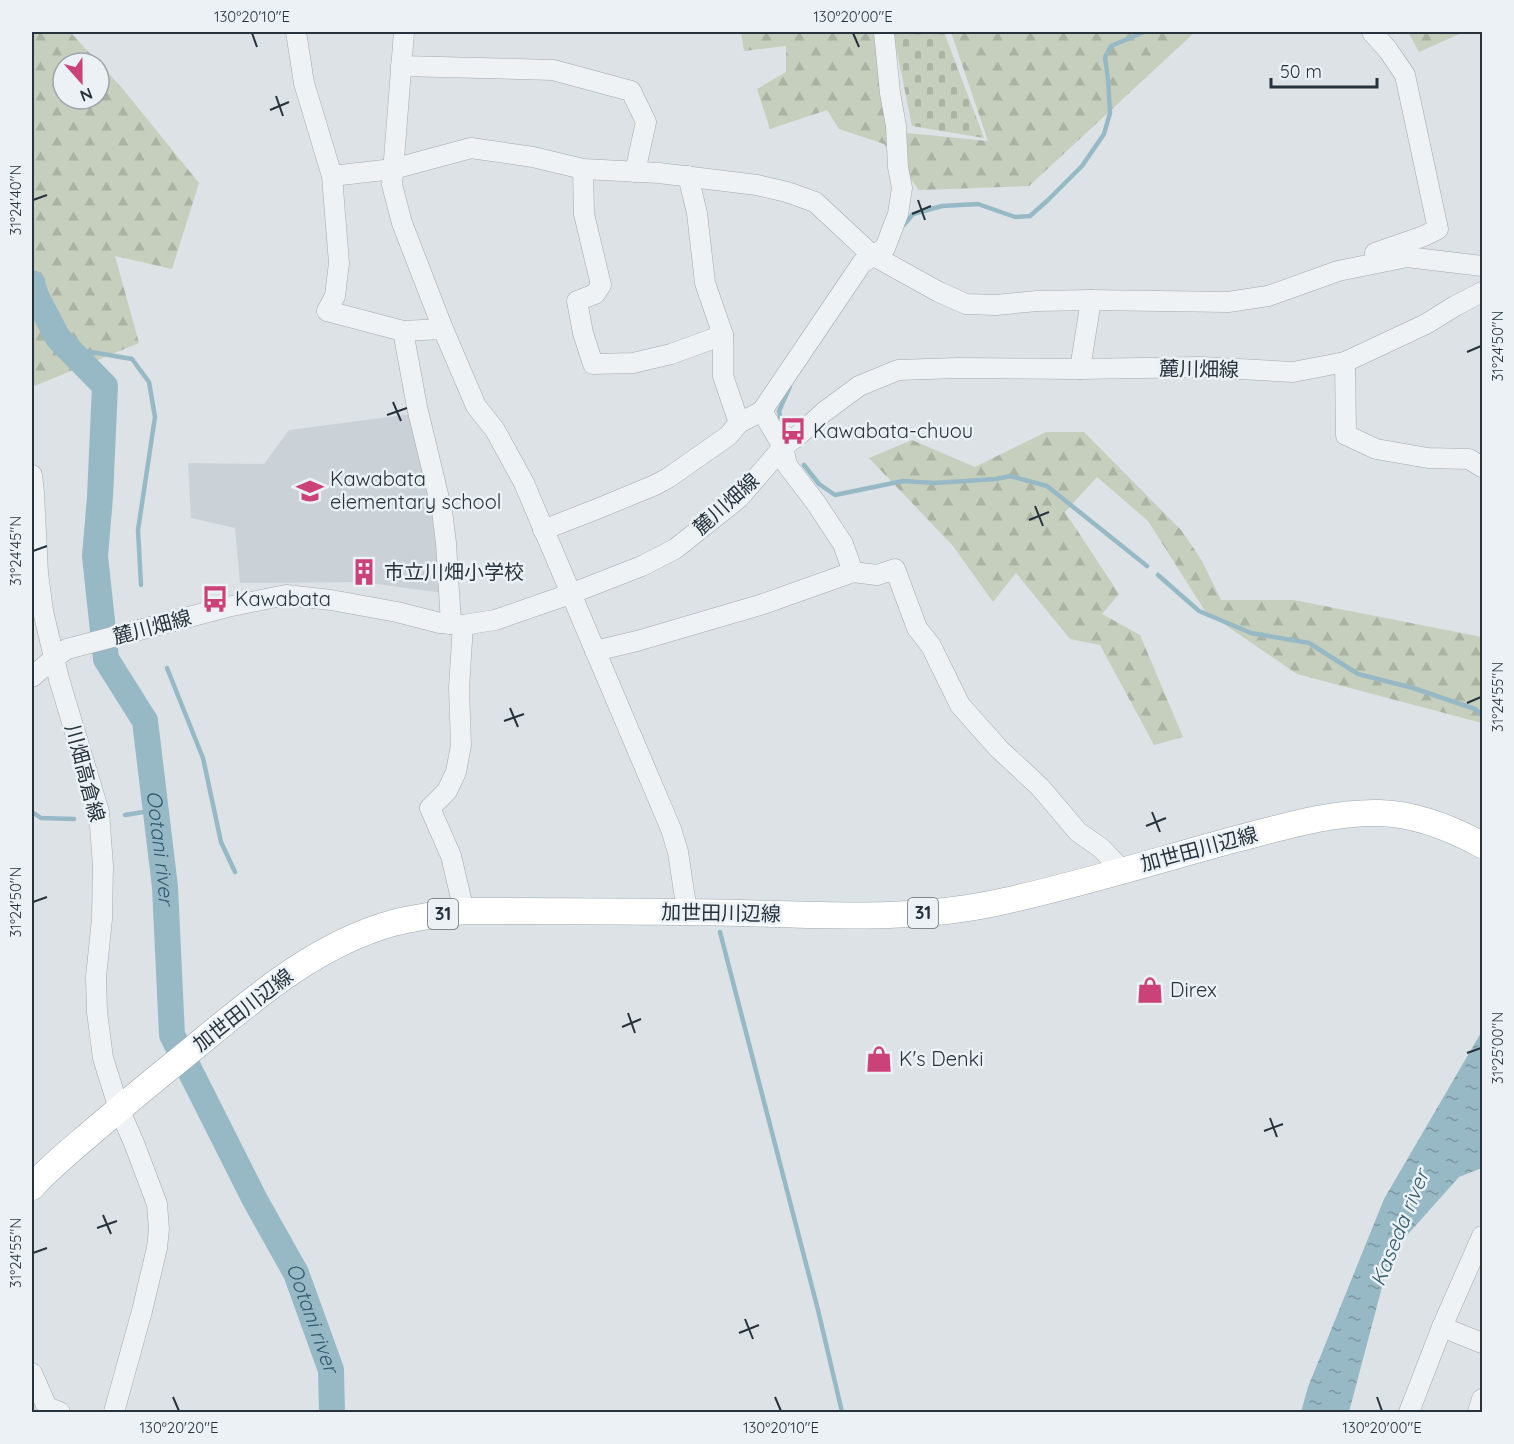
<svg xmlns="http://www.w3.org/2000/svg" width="1514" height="1444" font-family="Quicksand,'Noto Sans JP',sans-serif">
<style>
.built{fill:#cad2d8}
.forest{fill:url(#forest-firs)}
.cemetery{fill:url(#cemetery-stones)}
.water{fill:url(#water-ripples)}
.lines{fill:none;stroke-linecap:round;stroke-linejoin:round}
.stream{stroke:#97b9c6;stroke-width:4.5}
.river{stroke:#97b9c6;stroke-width:26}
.minor-casing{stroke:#a2aab0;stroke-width:21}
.major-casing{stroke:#9ca9b1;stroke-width:27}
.minor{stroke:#eef2f4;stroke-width:20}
.major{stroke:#fff;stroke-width:26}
.ticks{fill:none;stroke:#26333c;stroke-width:2}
.labels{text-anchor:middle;stroke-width:5;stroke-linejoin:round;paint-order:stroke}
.shield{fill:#ebf1f4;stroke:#616c73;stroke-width:1.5}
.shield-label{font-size:18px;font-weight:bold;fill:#26333c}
.street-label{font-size:20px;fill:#26333c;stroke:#ebf1f4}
.poi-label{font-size:20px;fill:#26333c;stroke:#ebf1f4;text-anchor:start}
.water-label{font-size:21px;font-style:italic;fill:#325b6e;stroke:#ebf1f4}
.neatline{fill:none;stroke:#26333c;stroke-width:2}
.ticks-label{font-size:15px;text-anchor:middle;fill:#26333c}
</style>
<defs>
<pattern id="forest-firs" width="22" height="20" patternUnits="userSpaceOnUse" patternTransform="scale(1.5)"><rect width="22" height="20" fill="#c6cfbd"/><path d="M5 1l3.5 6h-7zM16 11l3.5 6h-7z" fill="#aab2a3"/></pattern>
<pattern id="cemetery-stones" width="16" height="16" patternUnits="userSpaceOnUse" patternTransform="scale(1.5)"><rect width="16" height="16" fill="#c6cfbd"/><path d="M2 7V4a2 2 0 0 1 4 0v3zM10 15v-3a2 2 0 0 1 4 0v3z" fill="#aab2a3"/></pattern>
<pattern id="water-ripples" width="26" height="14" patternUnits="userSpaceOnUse" patternTransform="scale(1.5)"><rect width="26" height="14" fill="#97b9c6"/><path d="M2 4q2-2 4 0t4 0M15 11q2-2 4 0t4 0" fill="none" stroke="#7b97a2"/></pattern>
</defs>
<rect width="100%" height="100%" fill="#dce2e6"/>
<polygon class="built" points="412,414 427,460 444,593 361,582 240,583 235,528 191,518 188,463 264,464 289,430"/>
<g class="forest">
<polygon points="32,32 70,32 99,63 63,63 63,99 99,99 99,63 122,88 199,183 172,269 115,256 139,343 32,387"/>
<polygon points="741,32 875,32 887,131 988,141 951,32 1195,32 1029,186 919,190 884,144 839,129 827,110 770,129 757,89 786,72 786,46 744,51"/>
<polygon points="1408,32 1464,32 1419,52"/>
<polygon points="1046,432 1084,432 1182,531 1202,561 1221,600 1294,600 1482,637 1482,723 1297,674 1205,611 1148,521 1097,477 1065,512 1119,594 1102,614 1140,635 1183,737 1154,745 1100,645 1070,639 1016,573 993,602 953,546 869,458 912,440 975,467"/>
</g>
<polygon class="cemetery" points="893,32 944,32 984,138 912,126"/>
<polygon class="water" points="1482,1031 1482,1168 1459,1177 1391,1253 1349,1412 1301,1412 1308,1387 1384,1199"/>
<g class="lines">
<g class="stream">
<polyline points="902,227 913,214 942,206 978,204 1015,217 1030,216 1047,201 1082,166 1104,134 1110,113 1108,79 1105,57 1111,46 1144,32"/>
<polyline points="68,348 132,359 149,382 155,417 138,530 141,585"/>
<polyline points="782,426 779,411 790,386"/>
<polyline points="804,465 819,484 835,495 903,481 935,483 996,479 1010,476 1047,486 1147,566"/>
<polyline points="1158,575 1199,611 1251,633 1309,643 1358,674 1413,688 1475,709 1482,715"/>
<polyline points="167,668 203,758 221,842 235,872"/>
<polyline points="32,812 41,818 74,819"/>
<polyline points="125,815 156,810"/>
<polyline points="720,932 818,1310 842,1412"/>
</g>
<path class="river" id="s1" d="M32 283 36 296 58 338 105 386 100 497 95 556 106 659 145 721 165 887 172 1035 255 1200 296 1273 331 1370 332 1412"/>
<defs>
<g id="minor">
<polyline points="296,32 304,83 332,176 339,263 335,296 327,311 403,331 443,329"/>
<polyline points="404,32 392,185 402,223 443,329 476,406 495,430 524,483 671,829 678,852 687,912"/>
<polyline points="1372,32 1388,50 1405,75 1438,229 1424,236 1375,253"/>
<polyline points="401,66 553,70 631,91 646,122 635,172"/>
<polyline points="583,169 584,214 601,285 595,294 577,301 583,333 593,364 633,363 671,354 723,335"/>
<polyline points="332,176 393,169 471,148 533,157 583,169 659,173 757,185 787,192 815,202 872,255 939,292 966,304 996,305 1037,301 1091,300 1228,302 1268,296 1338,271 1407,257 1482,266"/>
<polyline points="688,176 697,213 705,283 723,335 723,376 739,423"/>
<polyline points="403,331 417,407 442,511 446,543 451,624"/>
<polyline points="1345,362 1346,435 1376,449 1428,458 1469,459 1482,467"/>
<polyline points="1080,369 1091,300"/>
<polyline points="762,411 783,447 787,465 816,503 843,544 853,572 877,575 895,569 917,628 931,646 960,705 999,749 1040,787 1078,832 1101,848 1122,870"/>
<polyline points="32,475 34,493 38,573 43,611 59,679 99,812 103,866 102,919 96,977 97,1012 103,1058 119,1109 134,1143 157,1204 159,1229 157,1248 142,1311 114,1412"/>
<polyline points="543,530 597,509 655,485 668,478 728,436 739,423 762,411 862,263 885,248 898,214 902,188 898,167 896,126 890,93 884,32"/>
<polyline points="463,625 459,688 461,745 456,772 447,791 430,808 451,856 464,911"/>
<polyline points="595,651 637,641 763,604 853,572"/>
<polyline points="32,677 54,658 67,649 227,607 286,595 331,600 397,612 440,623 463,625 495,620 570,594 642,566 675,549 739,498 783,447 800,434 824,412 859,386 898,370 958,368 1080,369 1202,367 1293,372 1345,362 1426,324 1455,306 1482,292"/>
<polyline points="1442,1327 1482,1343"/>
<polyline points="32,1373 47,1407 60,1412"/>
<polyline points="1409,1412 1442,1327 1482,1236"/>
<polyline points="1478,1412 1482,1399"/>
</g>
<path id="major" d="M32 1187C50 1167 71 1150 92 1132 118 1110 143 1089 169 1068 238 1013 306 947 393 923 416 917 440 914 464 911 556 911 648 911 740 913 826 915 915 921 1000 902 1080 885 1158 860 1236 839 1283 827 1331 812 1379 813 1416 814 1451 828 1482 845"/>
</defs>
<use href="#minor" class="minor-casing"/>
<use href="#major" class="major-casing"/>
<use href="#minor" class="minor"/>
<use href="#major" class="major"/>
</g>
<path class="ticks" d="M252 33 257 47M853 33 859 47M276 96 283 116M270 110 289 102M33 200 47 195M918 200 925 220M912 214 931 206M1467 352 1481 346M393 402 401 421M387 415 407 408M1035 506 1043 526M1029 520 1049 512M33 551 47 546M1467 703 1481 697M510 708 518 727M504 721 524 714M1152 812 1160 832M1146 826 1166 818M33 902 47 897M628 1013 635 1033M622 1027 641 1019M1467 1053 1481 1048M1270 1118 1277 1137M1264 1131 1283 1124M103 1215 111 1234M97 1228 117 1221M33 1253 47 1248M745 1319 753 1339M739 1333 759 1325M173 1397 179 1411M775 1397 781 1411M1377 1397 1382 1411"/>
<defs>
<symbol id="bus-bare" viewBox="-9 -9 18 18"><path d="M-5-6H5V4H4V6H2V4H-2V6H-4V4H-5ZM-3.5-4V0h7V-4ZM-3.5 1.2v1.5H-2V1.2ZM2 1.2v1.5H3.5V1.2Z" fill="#ca4277" stroke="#ebf1f4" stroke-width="2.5" paint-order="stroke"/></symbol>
<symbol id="school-bare" viewBox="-9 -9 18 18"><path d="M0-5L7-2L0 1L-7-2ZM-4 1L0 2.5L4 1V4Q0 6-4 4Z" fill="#ca4277" stroke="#ebf1f4" stroke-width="2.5" paint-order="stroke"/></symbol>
<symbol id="building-bare" viewBox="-9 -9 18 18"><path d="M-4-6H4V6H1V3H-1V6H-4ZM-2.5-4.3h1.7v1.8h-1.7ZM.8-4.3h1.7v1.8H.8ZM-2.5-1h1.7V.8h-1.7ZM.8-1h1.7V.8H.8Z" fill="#ca4277" stroke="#ebf1f4" stroke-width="2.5" paint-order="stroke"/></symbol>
<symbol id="shop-bare" viewBox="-9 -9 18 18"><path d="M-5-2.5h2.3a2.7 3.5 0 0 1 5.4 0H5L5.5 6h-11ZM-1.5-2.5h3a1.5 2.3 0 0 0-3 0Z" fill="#ca4277" stroke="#ebf1f4" stroke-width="2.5" paint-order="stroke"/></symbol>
</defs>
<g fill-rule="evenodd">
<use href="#bus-bare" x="774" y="412" width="38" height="38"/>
<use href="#school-bare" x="291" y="472" width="38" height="38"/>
<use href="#building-bare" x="345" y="553" width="38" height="38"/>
<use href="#bus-bare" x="196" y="580" width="38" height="38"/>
<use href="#shop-bare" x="1131" y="971" width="38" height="38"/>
<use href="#shop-bare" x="860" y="1040" width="38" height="38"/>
</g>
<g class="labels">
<g class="shield">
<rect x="908" y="898" width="30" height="30" rx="4.5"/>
<rect x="428" y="899" width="30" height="30" rx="4.5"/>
</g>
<g class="shield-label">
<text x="923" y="919">31</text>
<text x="443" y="920">31</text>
</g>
<g class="street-label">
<text transform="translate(1199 369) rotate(1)" y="7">麓川畑線</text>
<text transform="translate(726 504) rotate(-42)" y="7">麓川畑線</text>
<text transform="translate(152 627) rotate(-15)" y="7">麓川畑線</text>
<text transform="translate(85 773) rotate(75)" y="7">川畑高倉線</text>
<text transform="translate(1199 849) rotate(-15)" y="7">加世田川辺線</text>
<text transform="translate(721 913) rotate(1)" y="7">加世田川辺線</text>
<text transform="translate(243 1010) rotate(-38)" y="7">加世田川辺線</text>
</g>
<g class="poi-label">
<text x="813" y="438">Kawabata-chuou</text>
<text x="330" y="486">Kawabata<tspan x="330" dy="23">elementary school</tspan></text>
<text x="384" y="579">市立川畑小学校</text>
<text x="235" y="606">Kawabata</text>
<text x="1170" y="997">Direx</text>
<text x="899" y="1066">K's Denki</text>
</g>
<g class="water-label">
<text dy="7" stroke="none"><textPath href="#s1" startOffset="603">Ootani river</textPath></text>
<text transform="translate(1400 1228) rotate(-68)" y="7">Kaseda river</text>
<text dy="7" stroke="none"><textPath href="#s1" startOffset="1107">Ootani river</textPath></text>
</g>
</g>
<rect width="1514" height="1444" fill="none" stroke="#ebf1f4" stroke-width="66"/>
<g transform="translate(81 81) rotate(159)"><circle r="28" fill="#ebf1f4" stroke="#9ca5aa" stroke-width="1.5"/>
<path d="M0-4.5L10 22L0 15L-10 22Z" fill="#ca4277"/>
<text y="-9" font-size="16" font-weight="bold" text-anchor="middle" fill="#26333c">N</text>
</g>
<path d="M1271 78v9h106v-9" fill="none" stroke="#26333c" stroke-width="3"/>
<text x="1280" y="78" font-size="18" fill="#26333c" stroke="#ebf1f4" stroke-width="4.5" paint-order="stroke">50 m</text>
<rect x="33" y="33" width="1448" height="1378" class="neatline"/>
<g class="ticks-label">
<text x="252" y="22">130°20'10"E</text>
<text x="853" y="22">130°20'00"E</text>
<text transform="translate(16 200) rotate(-90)" y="5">31°24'40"N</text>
<text transform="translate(1498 346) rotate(-90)" y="5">31°24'50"N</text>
<text transform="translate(16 551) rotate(-90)" y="5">31°24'45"N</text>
<text transform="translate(1498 697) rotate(-90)" y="5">31°24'55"N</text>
<text transform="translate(16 902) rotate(-90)" y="5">31°24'50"N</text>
<text transform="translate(1498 1048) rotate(-90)" y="5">31°25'00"N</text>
<text transform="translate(16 1253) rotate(-90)" y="5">31°24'55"N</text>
<text x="179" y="1433">130°20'20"E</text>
<text x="781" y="1433">130°20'10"E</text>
<text x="1382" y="1433">130°20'00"E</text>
</g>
</svg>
